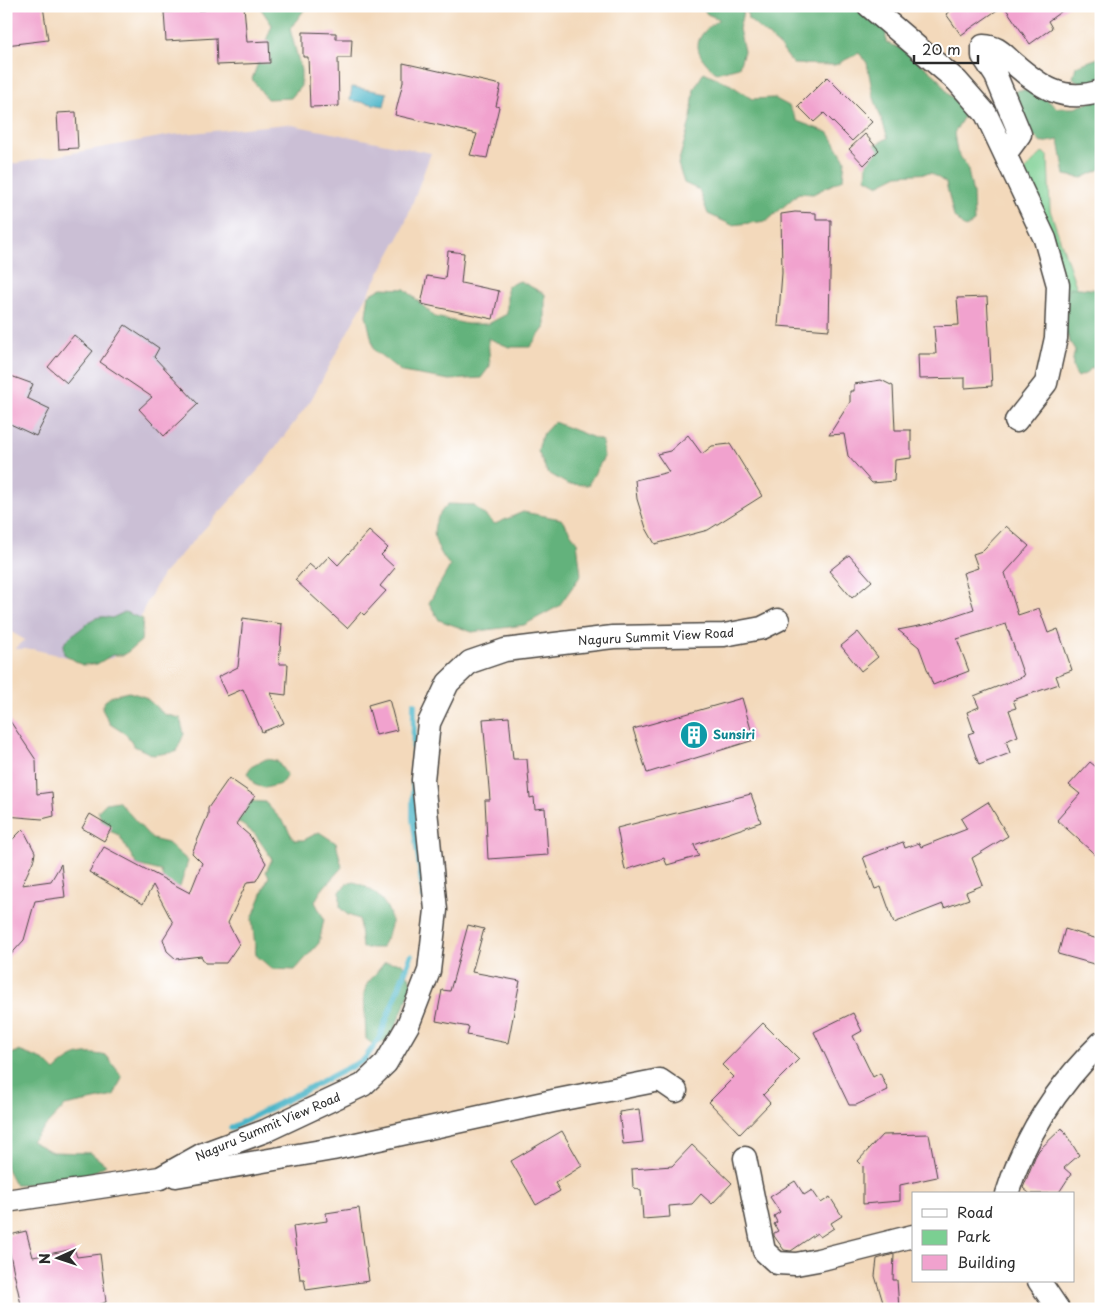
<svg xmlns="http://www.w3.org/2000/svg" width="1107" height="1315" font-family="'Playpen Sans',sans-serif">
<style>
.industrial{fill:#cbbfd5}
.green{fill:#7bcf92;stroke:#537d5e}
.forest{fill:#64b27c;stroke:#486e54}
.water{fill:#4bb5c8;stroke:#3b707a}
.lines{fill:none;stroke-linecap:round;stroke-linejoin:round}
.stream{stroke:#4bb5c8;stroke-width:6}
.building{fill:#f1a2ce}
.minor-casing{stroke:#494541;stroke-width:25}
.minor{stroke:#fff;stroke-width:22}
.labels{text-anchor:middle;stroke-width:4;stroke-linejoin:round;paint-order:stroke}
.street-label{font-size:12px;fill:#2b2b2b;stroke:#fff}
.culture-label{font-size:12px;font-weight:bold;fill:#0d838f;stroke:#fff;text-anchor:start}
</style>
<rect width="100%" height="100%" fill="#fff"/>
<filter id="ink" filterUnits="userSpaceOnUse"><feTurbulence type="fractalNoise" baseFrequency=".02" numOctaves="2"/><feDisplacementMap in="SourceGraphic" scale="10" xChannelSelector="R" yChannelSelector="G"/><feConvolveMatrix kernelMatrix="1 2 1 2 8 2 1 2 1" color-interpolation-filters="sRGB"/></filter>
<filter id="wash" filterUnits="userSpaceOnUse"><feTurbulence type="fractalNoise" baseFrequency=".0096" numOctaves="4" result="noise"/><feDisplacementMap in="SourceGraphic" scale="20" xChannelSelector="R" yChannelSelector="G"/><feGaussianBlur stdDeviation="1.12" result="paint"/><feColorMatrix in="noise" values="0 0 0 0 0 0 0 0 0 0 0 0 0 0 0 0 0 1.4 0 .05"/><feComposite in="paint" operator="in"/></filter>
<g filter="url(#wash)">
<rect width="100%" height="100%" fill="#f3d9bb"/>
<polygon class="industrial" points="287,124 431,153 402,231 311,400 261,467 162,575 144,608 131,644 112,658 88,662 32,649 15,649 25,640 6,629 6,165 171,135"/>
<polygon class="green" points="1043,152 1048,157 1050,210 1077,289 1071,344 1064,331 1025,170"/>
<g class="forest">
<polygon points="259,6 307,6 290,29 301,70 301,86 291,98 267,99 252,79 272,25"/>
<path d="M701 6H738L743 12 739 29 744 51 739 67 716 73C692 51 691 39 719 19L707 14Z"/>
<polygon points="746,6 847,6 868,14 886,29 886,42 906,51 937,77 949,95 963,104 966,113 954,133 957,152 967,166 973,194 974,222 965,228 954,217 946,183 931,173 898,175 878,185 866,178 868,148 888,138 873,95 867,63 859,53 835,65 793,64 779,45 748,19"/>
<polygon points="1101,57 1101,82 1083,86 1073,78 1076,66"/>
<polygon points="704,72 731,85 752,99 774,98 789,106 797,121 829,133 845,160 843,179 813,194 799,193 767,221 732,225 708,214 699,190 684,183 678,164 691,118 694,89"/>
<path d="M1018 90H1035L1057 108H1075L1101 98V169L1082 178 1065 175 1059 140 1041 143C1027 127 1011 124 1003 105Z"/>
<polygon points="520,281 545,294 545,327 530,347 509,347 488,338 490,366 481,378 450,380 402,372 374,350 366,315 369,295 382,288 405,289 435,317 467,324 488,324 507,314 507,286"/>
<path d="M1069 287 1101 290V376L1092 367 1087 373 1078 377C1071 368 1072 361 1075 350 1061 330 1065 310 1069 287Z"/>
<polygon points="554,422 602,441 604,457 588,485 567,484 547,472 538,451 542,435"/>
<path d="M448 504 473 505 495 524 523 512 561 519 577 542 581 575 559 606 524 625 472 632 439 620 429 603 450 566C433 544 426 526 448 504Z"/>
<path d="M125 612 143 619 141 641 124 655H112L97 664 82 665 64 654C60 639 74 635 83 627 88 624 91 619 96 618 102 616 106 617 112 618Z"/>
<path d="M129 692 145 697 164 714 180 718 184 734 176 752 153 755 134 746 127 735 110 724 102 709C104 695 116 695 129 692Z"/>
<polygon points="266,759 277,761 287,775 281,784 265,788 255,785 247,773 251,767"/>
<polygon points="118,801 152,839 168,843 188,861 180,887 170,891 165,886 161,871 137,865 119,835 105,829 98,811 106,803"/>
<path d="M247 801 265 802 285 824 294 840H304L319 832 336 843 342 867C332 880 321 887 315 902L324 919 319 943 295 970 272 969 256 955 252 919 269 876 266 872 272 859 255 834 230 816Z"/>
<path d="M354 882C372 887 392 904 391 925 390 932 384 941 382 948H362L359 919 348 915 340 908V892L346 884Z"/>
<polygon points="385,962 402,963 413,984 391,1038 375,1046 366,1039 364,993 367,984"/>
<path d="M19 1051 45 1061 55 1071C73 1054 83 1051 107 1056L122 1077 114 1096 65 1106 31 1141 52 1152 91 1153 106 1165 72 1185 15 1184 6 1167V1056Z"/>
</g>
<polygon class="water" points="352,87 387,93 384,106 350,100"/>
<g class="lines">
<g class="stream">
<polyline points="414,704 413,818 424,897"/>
<polyline points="231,1128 364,1060 379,1039 411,956"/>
</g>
</g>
<g id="blocks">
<g class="building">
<polygon points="6,6 43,6 48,40 6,45"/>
<polygon points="204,6 244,6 247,42 269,41 270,63 217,65 216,38 166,41 164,12 205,10"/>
<polygon points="956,6 1003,6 961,35 946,14"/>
<polygon points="1004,6 1069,6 1048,21 1052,28 1030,44"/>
<polygon points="303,32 336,33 336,39 352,39 351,58 338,58 339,106 310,107 308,57 303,57"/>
<polygon points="403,63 501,85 496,106 499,107 487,158 470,155 477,134 395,115 403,82"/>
<polygon points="827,77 872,122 852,141 824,113 814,122 798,106"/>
<polygon points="76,112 78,148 59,149 57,113"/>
<polygon points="865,134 879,150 864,165 849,149"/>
<polygon points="795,212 816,213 816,220 831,220 829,330 778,326 782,273 781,214"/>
<polygon points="448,251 464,253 461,283 499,291 493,319 421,304 427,276 445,279"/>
<polygon points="987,297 992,386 965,388 965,378 919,379 918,354 936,354 934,326 959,325 957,298"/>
<polygon points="125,325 159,348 154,357 198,404 164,436 139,409 152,397 100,362"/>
<polygon points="74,335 93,351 67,383 48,367"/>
<polygon points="11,376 33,384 27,398 50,409 36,436 6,422 6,388"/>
<polygon points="881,380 893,386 895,430 911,430 911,458 895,460 894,481 872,483 848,456 844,434 829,435 850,402 850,391 854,391 854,384"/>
<polygon points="688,435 702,454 712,446 730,444 762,496 708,530 655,544 646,528 637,499 635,480 669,472 657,454 670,451"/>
<polygon points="1006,526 1029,546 1005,573 1018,615 1039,608 1048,633 1058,629 1072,670 1056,676 1059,684 1013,700 1016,708 1009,710 1018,736 1006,741 1010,753 979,765 968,734 974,732 967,712 979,707 974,696 1024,676 1006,624 957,639 969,671 933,685 919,647 898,630 929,624 974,609 963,573 978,568 973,554 982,551"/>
<polygon points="369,531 388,548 381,555 395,568 380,586 386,591 364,615 361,612 347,628 295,580 309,564 316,570 329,556 338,565"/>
<polygon points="849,555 872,581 852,598 829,571"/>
<polygon points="243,618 282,624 279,664 288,664 286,695 270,693 284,723 262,732 243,689 227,696 218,677 238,667"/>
<polygon points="858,632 878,657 861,671 841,646"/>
<polygon points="742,698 754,740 647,773 633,729"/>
<polygon points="389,699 397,730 376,735 368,705"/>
<polygon points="6,715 36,760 37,794 52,792 54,816 42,819 6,816"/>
<polygon points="509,717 513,759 527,759 530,798 534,797 535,809 545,808 548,855 488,859 485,800 490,800 483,719"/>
<polygon points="1090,762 1101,771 1101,860 1057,820 1080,794 1069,785"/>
<polygon points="229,778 255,796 236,824 250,836 266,863 256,881 247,882 228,923 239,944 226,963 205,963 201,956 176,959 167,951 163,939 173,923 153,885 143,904 89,872 104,847 190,893 202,863 192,853 208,815 208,808"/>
<polygon points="751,794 761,822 694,845 699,856 667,865 664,858 625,870 617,828"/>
<polygon points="988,802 1008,836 972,858 983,885 966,892 969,899 944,908 943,904 894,923 881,887 875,889 863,857 903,842 905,848 919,843 921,847 967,829 961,819"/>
<polygon points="90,814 112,827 104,841 82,828"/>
<polygon points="23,829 35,852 34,859 22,885 51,881 61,864 65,897 35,901 24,940 6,960 6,846"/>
<polygon points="468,925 484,929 472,972 520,981 508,1043 467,1035 469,1027 436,1021 442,990 450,991"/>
<polygon points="1065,929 1101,940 1101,966 1058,954"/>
<polygon points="853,1013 862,1031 853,1036 873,1077 880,1073 888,1090 856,1105 849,1105 814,1032"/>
<polygon points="763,1023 799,1059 763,1095 770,1103 740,1134 709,1102 734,1077 722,1065"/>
<polygon points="639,1109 643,1142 623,1144 619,1112"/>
<polygon points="1062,1128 1079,1155 1064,1168 1071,1174 1058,1194 1030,1194 1023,1188 1035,1157 1039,1150"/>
<polygon points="562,1131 582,1166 555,1183 560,1191 536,1205 511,1161"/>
<polygon points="929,1134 937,1177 900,1185 900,1201 863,1204 863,1166 858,1161 882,1135"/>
<polygon points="692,1145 732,1183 712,1204 701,1194 692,1204 669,1206 670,1217 643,1219 641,1191 633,1187 632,1169 672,1166"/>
<polygon points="795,1181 804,1195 812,1190 821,1203 830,1197 842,1216 831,1223 834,1228 820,1237 817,1233 791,1251 784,1250 774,1236 774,1233 778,1231 774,1224 777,1222 774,1216 780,1212 770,1197"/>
<polygon points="359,1208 369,1281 306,1290 304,1279 300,1279 293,1226 327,1221 326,1213"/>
<polygon points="26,1231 33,1257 74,1249 77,1257 100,1254 106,1302 88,1309 22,1309 6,1236"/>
<polygon points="894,1254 893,1280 897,1280 899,1309 885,1309 875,1276 877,1259"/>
</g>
</g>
</g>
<g filter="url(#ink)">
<use href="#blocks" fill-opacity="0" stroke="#494541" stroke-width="1"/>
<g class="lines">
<defs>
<g id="minor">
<polyline points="869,6 957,81 986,114 1045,239 1058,285 1056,338 1046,383 1016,421"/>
<path d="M1006 153 1020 134 996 76 983 56V46C998 47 1001 52 1012 62 1040 86 1062 104 1101 91"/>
<polyline points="745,1158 764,1251 777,1263 796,1264 818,1260 913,1236"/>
<polyline points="176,1176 333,1149 553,1101 660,1080 676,1091"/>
<path d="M1007 1194C1025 1135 1057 1086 1101 1043"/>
<polyline points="6,1201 160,1178 203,1154 265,1131 363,1085 386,1063 408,1025 429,971 436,910 423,780 429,723 448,683 470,662 505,650 613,637 724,635 762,628 778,620"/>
<polyline points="1039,1281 1058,1309"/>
</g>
</defs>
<use href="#minor" class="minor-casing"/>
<use href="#minor" class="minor"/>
</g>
</g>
<defs>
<symbol id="building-disc" viewBox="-11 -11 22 22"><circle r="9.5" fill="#0f9aa8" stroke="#fff"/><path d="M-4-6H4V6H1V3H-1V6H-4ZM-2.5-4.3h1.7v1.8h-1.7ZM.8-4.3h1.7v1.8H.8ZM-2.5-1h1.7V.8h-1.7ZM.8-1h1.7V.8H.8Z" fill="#fff"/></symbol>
</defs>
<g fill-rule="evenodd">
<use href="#building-disc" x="678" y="719" width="32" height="32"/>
</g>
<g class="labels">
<g class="street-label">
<text transform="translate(656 637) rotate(-3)" y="4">Naguru Summit View Road</text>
<text transform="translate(268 1127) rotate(-23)" y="4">Naguru Summit View Road</text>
</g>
<g class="culture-label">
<text x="713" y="739">Sunsiri</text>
</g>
</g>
<rect width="1107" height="1315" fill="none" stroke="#fff" stroke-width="25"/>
<rect x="912" y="1192" width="162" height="90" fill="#ffffff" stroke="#aaaaaa"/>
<rect x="922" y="1209" width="25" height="8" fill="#ffffff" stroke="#aaaaaa"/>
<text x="957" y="1218" font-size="15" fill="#2b2b2b">Road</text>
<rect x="922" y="1230" width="25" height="15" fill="#7bcf92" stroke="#aaaaaa"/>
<text x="957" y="1242" font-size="15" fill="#2b2b2b">Park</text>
<rect x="922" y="1255" width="25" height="15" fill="#f1a2ce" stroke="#aaaaaa"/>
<text x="957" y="1268" font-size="15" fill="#2b2b2b">Building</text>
<g transform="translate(58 1258) rotate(267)" stroke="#ffffff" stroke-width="4" paint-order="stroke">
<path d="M0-4L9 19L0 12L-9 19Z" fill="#2b2b2b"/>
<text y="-8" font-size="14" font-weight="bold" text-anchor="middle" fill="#2b2b2b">N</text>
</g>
<path d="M914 55v8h64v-8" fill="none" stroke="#2b2b2b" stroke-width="2.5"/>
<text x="922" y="55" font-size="15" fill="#2b2b2b" stroke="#ffffff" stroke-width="4" paint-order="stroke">20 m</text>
</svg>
